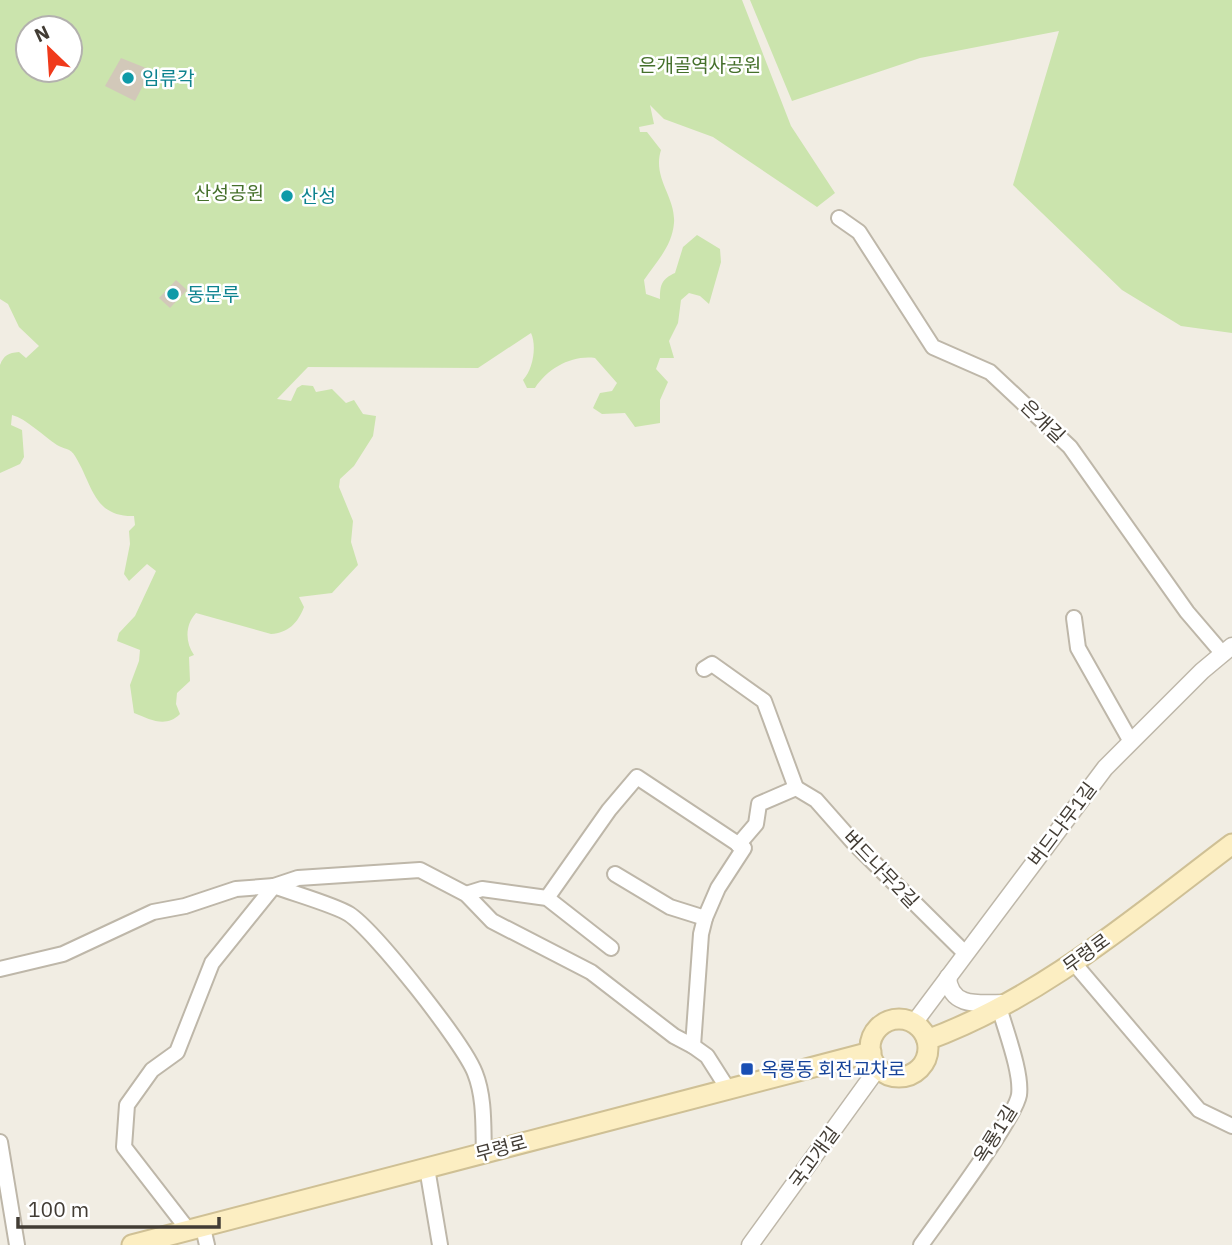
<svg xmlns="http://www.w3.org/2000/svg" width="1232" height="1245" font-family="'IBM Plex Sans','Noto Sans KR',sans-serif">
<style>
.green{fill:#cbe4ad;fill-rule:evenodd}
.building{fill:#d2c8b9}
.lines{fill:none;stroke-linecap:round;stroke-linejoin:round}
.minor-casing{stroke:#beb7a9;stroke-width:18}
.tertiary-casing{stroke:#beb7a9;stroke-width:19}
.secondary-casing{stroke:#cfc095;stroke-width:23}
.minor{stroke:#fff;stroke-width:14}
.tertiary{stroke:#fff;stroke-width:16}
.secondary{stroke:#fceec2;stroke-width:19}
.culture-dot{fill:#0f9aa8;stroke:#fff;stroke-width:2.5}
.transit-dot{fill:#1a4fb4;stroke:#fff;stroke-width:2.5}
.labels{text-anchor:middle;stroke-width:5;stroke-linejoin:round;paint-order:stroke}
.park-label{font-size:19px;fill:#45702b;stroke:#fff}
.culture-label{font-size:19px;fill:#0d838f;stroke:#fff;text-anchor:start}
.street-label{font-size:19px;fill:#423c34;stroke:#fff}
.transit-label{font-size:19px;fill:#164399;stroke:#fff;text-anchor:start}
</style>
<rect width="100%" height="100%" fill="#f1ede3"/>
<g class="green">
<path d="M0 0H742L791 126 835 193 817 207 713 137 664 119 650 105 654 124 639 127 640 132H647L661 150C652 178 676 197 674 223 672 247 656 262 644 280L646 294 660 299C660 284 662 279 675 273L683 247 697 235 720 249 721 262 709 304 700 296 689 293 681 300 678 323 669 341 674 358H660L656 369 668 382 660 400V423L635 427 625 413 602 414 593 408 600 393 612 391 617 383 595 358C572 355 548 368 535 388H527L523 380C533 370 537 346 531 333L478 368 308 367 277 399 291 401 297 388 302 385 313 386 316 392 332 389 346 403 354 400 363 414 376 416 373 436 354 466 340 479 339 487 353 521 351 542 358 565 332 593 299 597 304 607C298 623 288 633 271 634L196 613C185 625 185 642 194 655L189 657 190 681 177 693 176 704 180 714C166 728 151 720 134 713L130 685 139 661 140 650 117 641 119 633 135 616 156 571 147 564 129 581 124 574 130 544 129 531 135 525 134 516C93 517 93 485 75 456 71 448 63 449 57 445 43 436 27 419 12 415L11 425 22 430 24 457 20 464 0 473V365C4 355 8 353 19 352L26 358 39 346 19 327 8 304 0 299ZM28 28H70V70H28Z"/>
<polygon points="750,0 1232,0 1232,333 1181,326 1122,290 1013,185 1059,31 920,58 792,101"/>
</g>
<g class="building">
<polygon points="121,58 151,70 135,101 105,86"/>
<polygon points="176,280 187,290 170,308 159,298"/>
</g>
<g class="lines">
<defs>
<g id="minor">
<polyline points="839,218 859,232 933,347 990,372 1070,447 1187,612 1223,654"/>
<polyline points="1074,618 1078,648 1130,740"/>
<polyline points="704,669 712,664 764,701 796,788 759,804 756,824 738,845"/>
<polyline points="796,788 816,800 854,843 965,953"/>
<path d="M274 886C292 893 335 905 349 914 375 931 464 1044 475 1073 485 1098 483 1128 484 1153"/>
<polyline points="466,894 482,889 547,898 611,948"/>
<polyline points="547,898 609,810 637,777 744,848 718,888 705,918 670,907 615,874"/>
<polyline points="1073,962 1199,1110 1232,1126"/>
<polyline points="0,969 63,954 153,912 185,906 236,889 274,886 298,878 420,870 466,894 492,921 591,972 674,1036 693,1046 701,934 705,918"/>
<polyline points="693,1046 707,1056 728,1089"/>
<polyline points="0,1142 17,1245"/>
<polyline points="427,1168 440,1245"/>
<polyline points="203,1228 207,1245"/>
<polyline points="189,1231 124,1147 127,1105 152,1070 177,1052 212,963 274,886"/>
<path d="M921 1245C940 1218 1015 1119 1019 1095 1022 1073 1006 1032 1000 1010"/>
</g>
<g id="tertiary">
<path d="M948 977C950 1009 981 1003 1006 1003"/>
<polyline points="914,1023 1105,768 1202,671 1232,646"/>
<polyline points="750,1245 878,1068"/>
</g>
<g id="secondary">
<circle cx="899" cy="1048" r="29"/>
<path d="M927 1040C1042 998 1135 917 1232 844"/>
<polyline points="132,1245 871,1052"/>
</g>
</defs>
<use href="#minor" class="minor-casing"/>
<use href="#tertiary" class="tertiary-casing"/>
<use href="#secondary" class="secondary-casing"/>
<use href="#minor" class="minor"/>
<use href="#tertiary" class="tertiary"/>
<use href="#secondary" class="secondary"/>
</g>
<g class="culture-dot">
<circle cx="128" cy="78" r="7"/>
<circle cx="287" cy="196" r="7"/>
<circle cx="173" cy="294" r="7"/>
</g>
<rect class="transit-dot" x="740" y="1062" width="14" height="14" rx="3.5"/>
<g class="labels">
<g class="park-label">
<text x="700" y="72">은개골역사공원</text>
<text x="229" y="200">산성공원</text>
</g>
<g class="culture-label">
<text x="142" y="85">임류각</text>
<text x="301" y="203">산성</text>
<text x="187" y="301">동문루</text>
</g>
<g class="street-label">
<text transform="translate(1043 421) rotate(44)" y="7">은개길</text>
<text transform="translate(1062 824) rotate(-53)" y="7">버드나무1길</text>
<text transform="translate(881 869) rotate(46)" y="7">버드나무2길</text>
<text transform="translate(1086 953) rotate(-36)" y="7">무령로</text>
<text transform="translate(995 1134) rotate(-58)" y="7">옥룡1길</text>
<text transform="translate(501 1148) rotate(-15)" y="7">무령로</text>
<text transform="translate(814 1157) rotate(-54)" y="7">국고개길</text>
</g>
<g class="transit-label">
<text x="761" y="1076">옥룡동 회전교차로</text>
</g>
</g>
<g transform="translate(49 49) rotate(335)"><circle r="33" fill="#ffffff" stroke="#b3b1ae" stroke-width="2"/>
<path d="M0-5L12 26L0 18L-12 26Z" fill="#f03a1b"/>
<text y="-10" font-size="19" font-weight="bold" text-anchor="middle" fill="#423c34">N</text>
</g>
<path d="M18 1217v10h201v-10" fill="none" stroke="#423c34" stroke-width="3.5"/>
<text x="28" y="1217" font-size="21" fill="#423c34" stroke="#ffffff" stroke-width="5" paint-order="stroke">100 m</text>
</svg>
